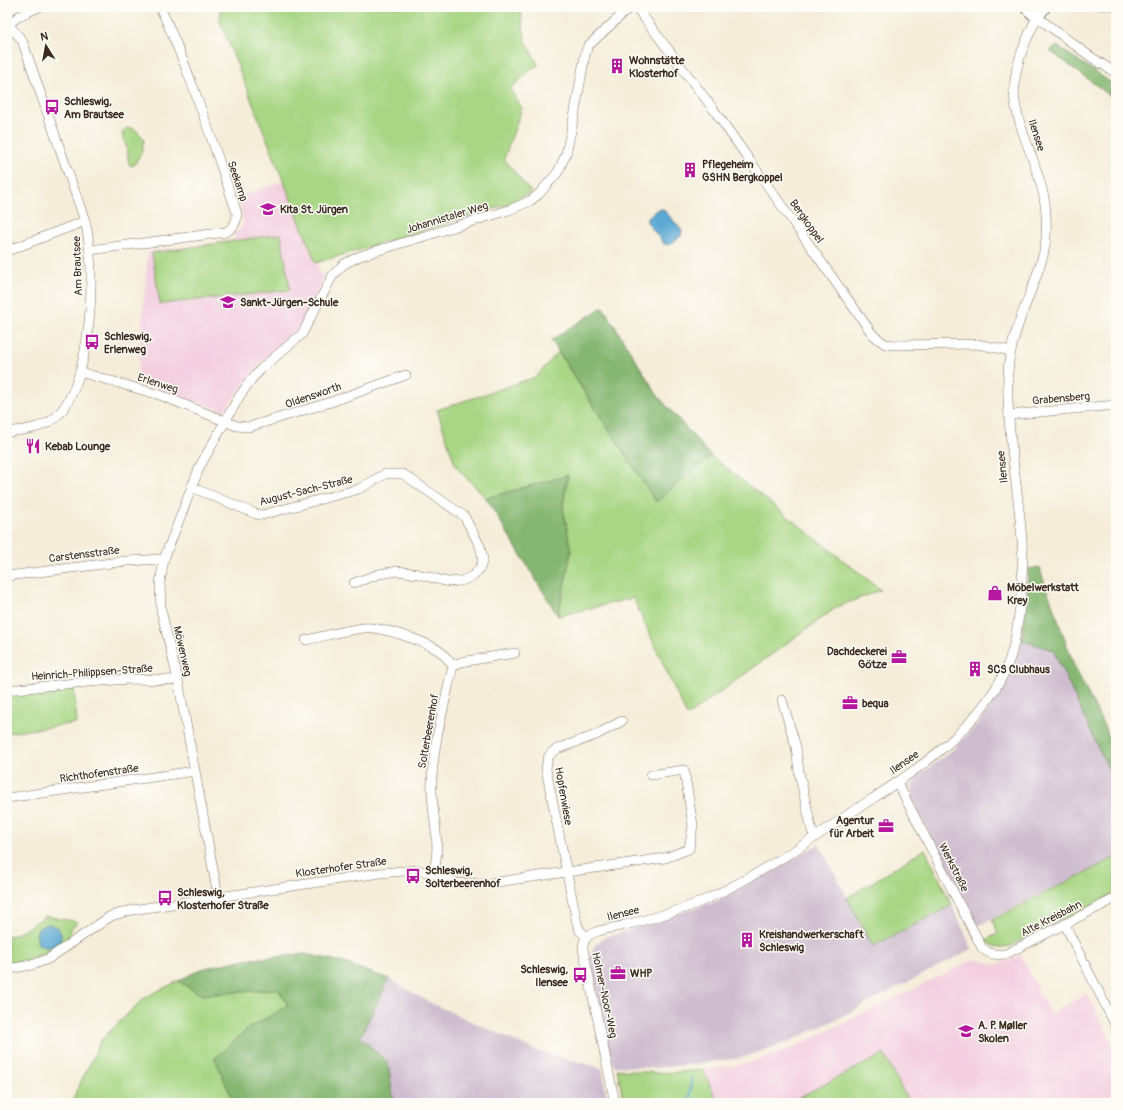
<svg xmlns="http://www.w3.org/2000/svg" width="1123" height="1110" font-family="Pangolin,sans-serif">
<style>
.built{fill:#f3cfe0}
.industrial{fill:#cfbdcf}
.green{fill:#a8d684;stroke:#728051}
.forest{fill:#86b772;stroke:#607048}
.water{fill:#5aa8d3;stroke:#4a6978}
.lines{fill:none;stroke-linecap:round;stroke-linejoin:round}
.stream{stroke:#5aa8d3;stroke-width:2.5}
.minor-casing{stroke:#7c6e5f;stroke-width:10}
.tertiary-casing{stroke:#7c6e5f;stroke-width:14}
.minor{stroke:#fff;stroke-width:9}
.tertiary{stroke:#fff;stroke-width:12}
.labels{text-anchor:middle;stroke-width:3;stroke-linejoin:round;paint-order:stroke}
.poi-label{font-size:11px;font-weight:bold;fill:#3b2a1e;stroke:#fdfcf7;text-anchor:start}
.street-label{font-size:11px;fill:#3b2a1e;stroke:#fdfcf7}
</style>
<rect width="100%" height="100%" fill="#fdfcf7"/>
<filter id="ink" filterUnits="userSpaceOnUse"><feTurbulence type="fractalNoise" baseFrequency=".025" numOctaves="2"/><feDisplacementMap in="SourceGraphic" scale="8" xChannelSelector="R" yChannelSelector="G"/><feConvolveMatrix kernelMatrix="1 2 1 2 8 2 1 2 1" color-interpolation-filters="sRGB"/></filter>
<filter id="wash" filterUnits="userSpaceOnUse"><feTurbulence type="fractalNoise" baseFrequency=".012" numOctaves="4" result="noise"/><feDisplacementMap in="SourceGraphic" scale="16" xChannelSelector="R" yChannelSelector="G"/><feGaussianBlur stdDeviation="0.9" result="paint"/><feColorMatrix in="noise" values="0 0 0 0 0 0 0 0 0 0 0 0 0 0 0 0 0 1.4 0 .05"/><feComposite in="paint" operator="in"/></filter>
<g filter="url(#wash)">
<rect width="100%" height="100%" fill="#f5edd9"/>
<g class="built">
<polygon points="284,181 323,279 302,324 259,364 224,411 137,382 148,252 235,240 234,233 241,229 244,222 238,197"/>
<polygon points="1021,955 1050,1014 1087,994 1116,1050 1116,1103 718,1103 703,1070 750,1063 790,1049 975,959 996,965"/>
</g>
<g class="industrial">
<polygon points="1021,640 1053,649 1116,786 1116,857 977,926 911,798 911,786 918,776 954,749 981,720 1002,689 1014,663"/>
<polygon points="819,844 873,946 952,905 972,949 837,1019 788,1042 741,1058 687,1065 654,1068 614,1066 606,1042 590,956 595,945 603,938 717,901"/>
<polygon points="389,979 433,1004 537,1051 602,1068 608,1103 394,1103 388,1063 360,1037"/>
</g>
<g class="green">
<polygon points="221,7 520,7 525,39 538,65 532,69 510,89 522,108 504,159 531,192 506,205 316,263 220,21"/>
<path d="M129 128 135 129 144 139 142 152 134 165 131 166 129 164C128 160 128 155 127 150 126 143 116 131 129 128Z"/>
<polygon points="281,234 290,290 160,304 152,253"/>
<polygon points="558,352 656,502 711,456 881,590 837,607 687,716 633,598 558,616 571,553 563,506 568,476 486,498 456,467 437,410 536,377"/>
<polygon points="74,688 77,723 7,733 7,695"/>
<polygon points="925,849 952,905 873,946 847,898"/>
<path d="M1116 857V893L1010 946C999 948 994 947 985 941L998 933 992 920Z"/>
<path d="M46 916 78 922 70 929 69 939C46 953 34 960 7 963V936L15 935Z"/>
<polygon points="178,981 202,995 278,989 289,1006 250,1027 230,1103 71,1103 101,1040 144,998"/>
<polygon points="884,1054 909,1103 788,1103"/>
<path d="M617 1069C646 1074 674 1073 703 1070L718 1103H624Z"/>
</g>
<g class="forest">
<polygon points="1081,7 1116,7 1116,14 1094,11"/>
<polygon points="1057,46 1116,86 1116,100 1050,51"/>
<polygon points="603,307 658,396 711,456 656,502 551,340"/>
<polygon points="568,475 563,506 571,553 558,616 486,498"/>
<polygon points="1039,567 1074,665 1116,751 1116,786 1053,650 1021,640 1027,604 1028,569"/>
<polygon points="305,954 338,961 389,979 360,1037 388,1063 394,1103 230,1103 232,1099 215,1058 250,1027 288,1006 278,989 202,995 178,981 201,969 241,960"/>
</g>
<g class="water">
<polygon points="660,209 663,209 682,230 681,236 670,245 664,244 647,222 647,218 655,211"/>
<path d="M49 924 58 928 61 933V941C51 947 49 950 38 944L36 933C39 927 42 925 49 924Z"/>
</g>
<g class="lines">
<polyline class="stream" points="689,1103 692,1078"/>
</g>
</g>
<g filter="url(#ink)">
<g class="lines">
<defs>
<g id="minor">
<polyline points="636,7 714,110 873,335 885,344 894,345 977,344 1011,351"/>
<path d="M7 23 22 40 85 221C97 268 93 382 56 417 42 429 24 430 7 432"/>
<polyline points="9,24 19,16 39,7"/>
<path d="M90 250 226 232C234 227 237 222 237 213 213 144 191 73 160 7"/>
<polyline points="7,251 85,221"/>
<polyline points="80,372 160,395 237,426 249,427 331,402 406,375"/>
<polyline points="1009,415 1116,405"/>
<polyline points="191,487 256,514 262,515 359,489 385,474 403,474 464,516 480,546 483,559 480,568 473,576 461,581 448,582 418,574 398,571 379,574 354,583"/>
<polyline points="7,576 127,561 164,559"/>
<path d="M306 640C325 636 345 630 364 628 380 626 424 641 438 650 444 654 448 659 453 666"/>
<polyline points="7,690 75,683 129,679 178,680"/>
<polyline points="782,700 796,747 799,772 812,831 815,837"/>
<path d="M897 782 982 948C990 955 996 955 1006 954L1116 898"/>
<polyline points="7,798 195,771"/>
<path d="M433 873C443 843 430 811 432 781 433 742 445 703 453 666L461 662 515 653"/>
<polyline points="218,896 178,680 161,610 160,583 164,559 200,466 239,397 250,381 262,368 302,334 333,275 344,264 360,256 509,210 530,201 539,194 558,172 566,154 574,117 585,55 588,46 630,7"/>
<polyline points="1065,925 1116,1026"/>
<path d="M587 937 580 931 577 923 546 769C547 759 548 754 557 749L596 735 622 721"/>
<polyline points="7,969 32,965 48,959 111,916 132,910 380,873 417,870 433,873 456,883 483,884 665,858 689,849 693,825 684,770 651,775"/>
<path d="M615 1103 583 949C583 943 584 938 591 934 600 929 614 928 625 925 650 919 676 912 700 902 751 880 803 846 849 814 908 775 963 744 1000 681 1013 658 1017 632 1020 606 1022 584 1024 562 1022 541 1018 485 1006 429 1008 373 1010 333 1031 297 1042 259 1046 246 1047 231 1046 217 1046 197 1039 178 1033 160 1026 141 1018 122 1015 102 1011 72 1024 44 1037 17L1091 57 1116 73"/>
</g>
<polyline id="tertiary" points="1026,7 1037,17 1044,7"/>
</defs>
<use href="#minor" class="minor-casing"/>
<use href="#tertiary" class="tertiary-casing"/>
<use href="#minor" class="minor"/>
<use href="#tertiary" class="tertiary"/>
</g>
</g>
<defs>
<symbol id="building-bare" viewBox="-9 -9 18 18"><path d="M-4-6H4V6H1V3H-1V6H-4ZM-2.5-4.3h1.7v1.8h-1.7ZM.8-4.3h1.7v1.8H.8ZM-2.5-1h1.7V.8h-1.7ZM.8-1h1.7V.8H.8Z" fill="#b5179e" stroke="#fdfcf7" stroke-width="2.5" paint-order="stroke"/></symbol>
<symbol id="bus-bare" viewBox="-9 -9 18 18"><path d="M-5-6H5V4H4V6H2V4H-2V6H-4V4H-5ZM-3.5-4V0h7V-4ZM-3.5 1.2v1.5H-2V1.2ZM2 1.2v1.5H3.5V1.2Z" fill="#b5179e" stroke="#fdfcf7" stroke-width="2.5" paint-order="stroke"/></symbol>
<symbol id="school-bare" viewBox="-9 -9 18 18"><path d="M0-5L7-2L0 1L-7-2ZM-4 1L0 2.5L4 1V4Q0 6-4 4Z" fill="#b5179e" stroke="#fdfcf7" stroke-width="2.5" paint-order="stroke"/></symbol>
<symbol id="restaurant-bare" viewBox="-9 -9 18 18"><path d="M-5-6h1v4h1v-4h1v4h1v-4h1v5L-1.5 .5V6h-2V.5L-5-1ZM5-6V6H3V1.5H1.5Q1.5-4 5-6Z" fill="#b5179e" stroke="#fdfcf7" stroke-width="2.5" paint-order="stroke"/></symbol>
<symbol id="shop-bare" viewBox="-9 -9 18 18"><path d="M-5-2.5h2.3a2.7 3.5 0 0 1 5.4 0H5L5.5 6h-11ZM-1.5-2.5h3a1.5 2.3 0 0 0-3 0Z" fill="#b5179e" stroke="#fdfcf7" stroke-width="2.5" paint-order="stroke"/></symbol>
<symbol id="office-bare" viewBox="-9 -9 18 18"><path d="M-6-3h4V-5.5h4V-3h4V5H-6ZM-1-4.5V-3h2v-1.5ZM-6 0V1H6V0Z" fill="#b5179e" stroke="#fdfcf7" stroke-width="2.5" paint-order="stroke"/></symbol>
</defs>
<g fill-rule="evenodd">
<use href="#building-bare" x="606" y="55" width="22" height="22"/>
<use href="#bus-bare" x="41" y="96" width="22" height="22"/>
<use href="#building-bare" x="679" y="159" width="22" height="22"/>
<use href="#school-bare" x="257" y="198" width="22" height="22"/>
<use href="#school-bare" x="217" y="291" width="22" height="22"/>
<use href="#bus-bare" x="81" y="331" width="22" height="22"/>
<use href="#restaurant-bare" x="22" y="435" width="22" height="22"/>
<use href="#shop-bare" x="984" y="582" width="22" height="22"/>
<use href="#office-bare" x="888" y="646" width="22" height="22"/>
<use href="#building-bare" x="964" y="658" width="22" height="22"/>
<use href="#office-bare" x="839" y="692" width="22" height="22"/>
<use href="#office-bare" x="875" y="815" width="22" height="22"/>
<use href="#bus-bare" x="402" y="865" width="22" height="22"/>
<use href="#bus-bare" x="154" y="887" width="22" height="22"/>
<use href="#building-bare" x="736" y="929" width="22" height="22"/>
<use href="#office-bare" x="607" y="962" width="22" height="22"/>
<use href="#bus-bare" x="569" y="964" width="22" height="22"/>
<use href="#school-bare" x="955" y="1020" width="22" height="22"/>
</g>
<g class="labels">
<g class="poi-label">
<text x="629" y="64">Wohnstätte<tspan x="629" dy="13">Klosterhof</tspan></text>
<text x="64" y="105">Schleswig,<tspan x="64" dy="13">Am Brautsee</tspan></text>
<text x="702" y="168">Pflegeheim<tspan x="702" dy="13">GSHN Bergkoppel</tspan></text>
<text x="280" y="213">Kita St. Jürgen</text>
<text x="240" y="306">Sankt-Jürgen-Schule</text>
<text x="104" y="340">Schleswig,<tspan x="104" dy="13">Erlenweg</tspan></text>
<text x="45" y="450">Kebab Lounge</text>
<text x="1007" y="591">Möbelwerkstatt<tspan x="1007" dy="13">Krey</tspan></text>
<text x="887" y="655" text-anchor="end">Dachdeckerei<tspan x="887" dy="13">Götze</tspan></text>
<text x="987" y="673">SCS Clubhaus</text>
<text x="862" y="707">bequa</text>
<text x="874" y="824" text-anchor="end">Agentur<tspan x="874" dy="13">für Arbeit</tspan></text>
<text x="425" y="874">Schleswig,<tspan x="425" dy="13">Solterbeerenhof</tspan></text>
<text x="177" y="896">Schleswig,<tspan x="177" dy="13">Klosterhofer Straße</tspan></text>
<text x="759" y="938">Kreishandwerkerschaft<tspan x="759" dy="13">Schleswig</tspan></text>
<text x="568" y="973" text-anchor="end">Schleswig,<tspan x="568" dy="13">Ilensee</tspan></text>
<text x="630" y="977">WHP</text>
<text x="978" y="1029">A. P. Møller<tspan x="978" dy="13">Skolen</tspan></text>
</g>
<g class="street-label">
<text transform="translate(1037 135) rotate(72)" y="4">Ilensee</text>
<text transform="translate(238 181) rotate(71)" y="4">Seekamp</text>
<text transform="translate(447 217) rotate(-17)" y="4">Johannistaler Weg</text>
<text transform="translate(807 221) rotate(55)" y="4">Bergkoppel</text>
<text transform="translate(77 266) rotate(-92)" y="4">Am Brautsee</text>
<text transform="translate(158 383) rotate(18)" y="4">Erlenweg</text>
<text transform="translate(313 395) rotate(-19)" y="4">Oldensworth</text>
<text transform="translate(1061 398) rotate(-5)" y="4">Grabensberg</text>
<text transform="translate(1002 467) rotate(-96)" y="4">Ilensee</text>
<text transform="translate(306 490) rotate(-14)" y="4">August-Sach-Straße</text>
<text transform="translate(84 554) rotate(-7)" y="4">Carstensstraße</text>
<text transform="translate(183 651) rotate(77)" y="4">Möwenweg</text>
<text transform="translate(92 672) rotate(-4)" y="4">Heinrich-Philippsen-Straße</text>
<text transform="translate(428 731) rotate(-80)" y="4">Solterbeerenhof</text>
<text transform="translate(904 762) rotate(-35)" y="4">Ilensee</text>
<text transform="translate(99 773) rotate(-8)" y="4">Richthofenstraße</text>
<text transform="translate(564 796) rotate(80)" y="4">Hopfenwiese</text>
<text transform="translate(341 867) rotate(-8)" y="4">Klosterhofer Straße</text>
<text transform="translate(954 867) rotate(63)" y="4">Werkstraße</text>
<text transform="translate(623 913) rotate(-14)" y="4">Ilensee</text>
<text transform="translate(1051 918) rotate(-27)" y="4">Alte Kreisbahn</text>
<text transform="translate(605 995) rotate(78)" y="4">Holmer-Noor-Weg</text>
</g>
</g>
<rect width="1123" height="1110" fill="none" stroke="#fdfcf7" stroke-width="24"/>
<g transform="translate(46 46) rotate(349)" stroke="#fdfcf7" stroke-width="3" paint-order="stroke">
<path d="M0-3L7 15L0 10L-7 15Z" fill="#3b2a1e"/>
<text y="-6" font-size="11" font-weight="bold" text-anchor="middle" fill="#3b2a1e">N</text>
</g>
</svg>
